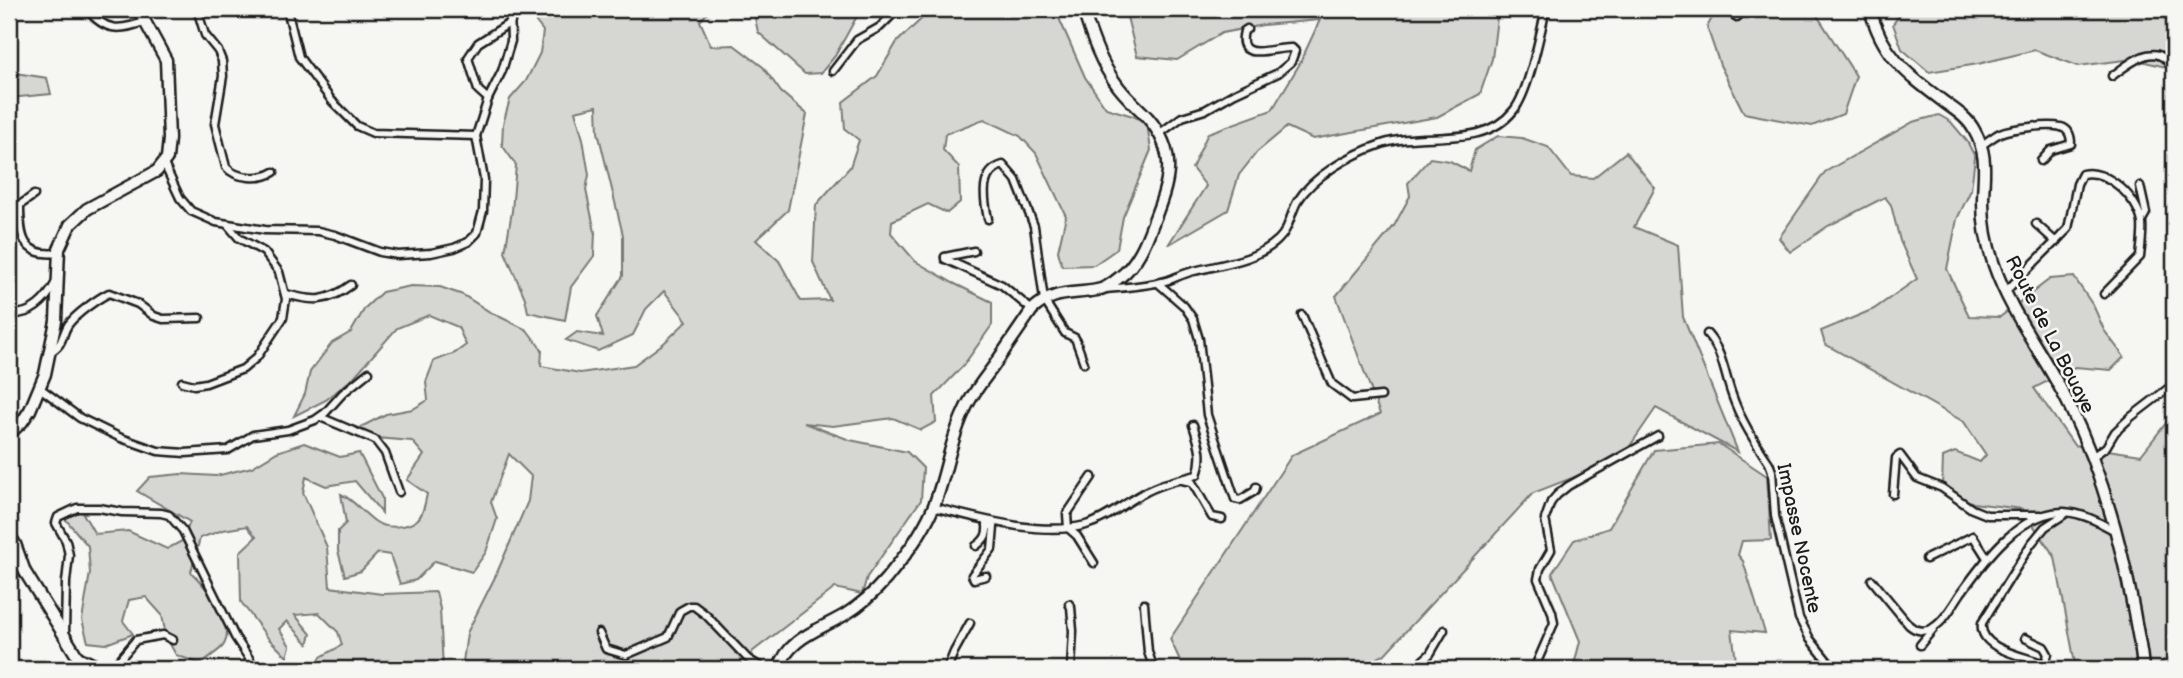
<svg xmlns="http://www.w3.org/2000/svg" width="2183" height="678" font-family="'Balsamiq Sans',sans-serif">
<style>
.green{fill:#d6d6d2;stroke:#797977;stroke-width:2}
.lines{fill:none;stroke-linecap:round;stroke-linejoin:round}
.street-casing{stroke:#1c1c1c;stroke-width:11}
.secondary-casing{stroke:#1c1c1c;stroke-width:15}
.street{stroke:#f6f6f2;stroke-width:6}
.secondary{stroke:#f6f6f2;stroke-width:10}
.labels{text-anchor:middle;stroke-width:5;stroke-linejoin:round;paint-order:stroke}
.street-label{font-size:19px;fill:#1c1c1c;stroke:#f6f6f2}
</style>
<rect width="100%" height="100%" fill="#f6f6f2"/>
<filter id="ink" filterUnits="userSpaceOnUse"><feTurbulence type="fractalNoise" baseFrequency=".0143" numOctaves="2"/><feDisplacementMap in="SourceGraphic" scale="14" xChannelSelector="R" yChannelSelector="G"/><feConvolveMatrix kernelMatrix="1 2 1 2 8 2 1 2 1" color-interpolation-filters="sRGB"/></filter>
<g filter="url(#ink)">
<g class="green">
<path d="M532 9H711L700 21 711 46 734 45 763 67 781 92 807 114 788 210 756 240 779 261 801 301 830 300 813 262 816 205 850 167 859 140 845 129 843 102 877 76 897 42 932 9H1055L1085 77 1106 108 1133 116 1147 124 1151 150 1123 217 1117 249 1094 265 1062 266 1058 251 1066 216 1036 153 1020 136 984 119 945 134 943 150 959 167 960 202 947 213 928 204 892 221 891 233 915 261 953 283 992 302V325L963 366 934 396 936 422 921 430 893 418 833 426 804 423 850 440 907 452 923 468 921 500 867 577 862 594 835 588 752 652 754 669H462L467 633 496 575 528 501 531 476 509 454 491 502 497 519 486 552 472 572 435 561 416 580 400 584 390 555 378 553 361 571 345 576 338 551V531L346 523 341 494C355 501 363 513 376 522 386 529 407 528 417 520 424 514 425 502 427 494L407 480 424 455 412 441 376 438 357 429 386 414 413 409 428 400 426 382 434 361 455 353 466 345 458 327 429 315 397 328 353 378 326 400 294 416 305 394 310 372 332 343 351 332 365 308 382 292 411 286 440 287 463 295 490 312 527 330 542 350 541 366 580 373 634 365 664 343 687 321 664 291 646 309 633 335 598 351 566 340 577 332 603 336 597 316 623 276V235L598 132 597 106 575 111 583 139 589 175 586 190 595 232 594 256 571 287 565 320 528 312 525 298 505 252 512 211 516 165 502 145 503 124 510 99 526 81 540 53 543 31 536 22Z"/>
<polygon points="753,9 861,9 835,56 821,73 805,74 758,32"/>
<path d="M1132 9C1149 9 1165 11 1182 9H1498L1492 59 1480 94 1437 117 1313 139 1287 127 1257 152 1239 175 1228 210 1168 245 1206 186 1192 168 1208 133 1272 110 1299 65 1320 20 1263 25 1222 33 1177 60 1137 56 1127 17Z"/>
<polygon points="1717,9 1813,9 1856,76 1843,114 1812,126 1744,113 1720,65 1707,27"/>
<polygon points="1904,9 2126,9 2131,13 2136,9 2174,9 2174,69 2133,59 2078,66 2035,50 1978,64 1929,72 1902,49 1893,24"/>
<polygon points="9,72 47,78 51,94 9,98"/>
<polygon points="1939,115 1951,122 1967,141 1975,157 1971,190 1957,219 1947,269 1969,316 2000,317 2050,279 2074,277 2094,307 2104,330 2124,357 2111,370 2075,367 2034,388 2074,445 2141,455 2174,413 2174,652 2154,669 2076,669 2055,557 2022,509 1973,503 1942,488 1943,457 1955,452 1980,462 1986,455 1964,422 1825,344 1821,331 1874,309 1917,279 1900,241 1891,205 1885,197 1828,226 1790,252 1779,238 1825,172 1913,122"/>
<polygon points="1498,136 1522,138 1548,147 1571,176 1593,178 1626,152 1655,188 1634,227 1678,245 1683,317 1738,452 1656,408 1621,459 1533,493 1384,655 1355,669 1184,669 1170,639 1292,455 1380,414 1336,296 1394,226 1410,196 1408,183 1430,158 1450,161 1469,171 1475,150"/>
<path d="M304 443 340 457 359 453 382 498V513L355 481 326 486 306 477 303 493 327 547 330 587 382 594 436 592 440 609 443 669H312L321 657 342 645 338 632 319 613 295 615 311 634 308 644 287 621 279 629 290 646 287 657 268 638 241 602 240 552 256 537 247 526 223 530 200 538 191 572C205 586 238 624 223 646 218 652 207 658 201 664L176 655 166 637 162 615 146 597 129 600 123 621 133 634 106 644 88 642 82 620 90 573 88 546 62 515 81 510 95 534 128 531 167 549 182 541 190 522 137 491 150 477 181 474 216 476 252 467 277 452Z"/>
<polygon points="1719,444 1767,476 1771,540 1742,541 1738,555 1743,561 1765,633 1732,630 1737,669 1573,669 1580,641 1552,573 1574,540 1609,528 1654,450"/>
</g>
<g class="lines">
<defs>
<g id="street">
<path d="M87 9C105 32 120 31 146 21"/>
<path d="M197 9 205 35 218 51 222 61 223 76 215 124 226 167C236 179 261 180 274 172"/>
<polyline points="287,9 299,57 332,101 357,126 373,133 476,136"/>
<polyline points="1724,9 1737,17 1741,13 1740,9"/>
<polyline points="833,71 857,40 880,27 898,9"/>
<path d="M2112 76C2133 61 2160 37 2174 73"/>
<polyline points="488,99 478,90 468,58 478,43 511,22"/>
<path d="M1159 134 1182 117 1205 110 1235 93 1278 73 1291 62 1295 51 1292 48C1276 46 1235 65 1244 31L1247 29"/>
<path d="M1982 145C1988 141 1994 136 2000 133 2011 128 2050 124 2061 127 2069 129 2071 136 2071 144L2051 150 2041 161"/>
<polyline points="164,164 180,198 191,211 216,222 265,230 318,231 335,235 380,252 398,255 431,253 454,248 468,242 477,233 483,211 484,179 476,136 488,99 502,71 511,41 510,9"/>
<polyline points="2140,186 2146,213 2142,220"/>
<path d="M34 195 20 205C20 237 22 257 59 253"/>
<path d="M988 219C984 199 979 172 1003 165L1016 180 1034 226 1044 300 1065 333 1075 338 1084 363"/>
<polyline points="2036,224 2056,242"/>
<polyline points="945,257 945,259 1002,285 1032,310"/>
<polyline points="945,257 974,251"/>
<polyline points="1158,283 1184,306 1193,319 1199,339 1207,415 1235,499 1240,500 1255,491 1256,487"/>
<path d="M1106 289C1127 287 1149 286 1169 280 1177 277 1185 273 1194 271 1222 264 1256 261 1278 240 1289 230 1290 215 1297 202 1313 176 1350 155 1379 145 1422 129 1482 151 1514 110 1529 91 1540 34 1546 9"/>
<path d="M2005 292 2068 229 2077 184 2082 174C2107 168 2138 198 2142 223 2143 234 2141 246 2140 257L2104 294"/>
<path d="M286 294C314 302 328 302 351 285"/>
<path d="M9 314C31 316 46 301 56 282"/>
<polyline points="1302,315 1332,384 1352,399 1381,396"/>
<path d="M1707 334C1723 352 1724 373 1732 395 1740 419 1755 442 1769 463L1772 471 1775 516 1799 618 1810 639 1830 664 1831 669"/>
<path d="M50 352C64 345 61 336 68 325 76 314 97 299 109 293L138 304 154 316 163 319 200 318"/>
<polyline points="182,382 194,385 206,383 243,369 257,357 283,318 286,299 279,272 264,252 239,238 227,224"/>
<polyline points="40,388 80,418 121,438 158,451 185,453 228,450 253,435 288,430 315,420 325,413 343,393 369,372"/>
<polyline points="320,417 375,440 385,453 399,492"/>
<polyline points="2092,457 2106,447 2115,432 2131,417 2174,384"/>
<polyline points="1092,477 1067,514 1068,528 1077,536 1094,563"/>
<polyline points="1182,480 1192,482 1212,517 1222,519"/>
<polyline points="1893,494 1896,458 1900,455 1917,478 1942,488 1972,509 1987,515 2041,515"/>
<path d="M933 507C977 518 1041 537 1086 525 1107 519 1123 504 1142 494 1159 484 1178 480 1197 475 1204 455 1199 444 1193 425"/>
<path d="M976 546C986 539 988 534 987 522"/>
<polyline points="1926,559 1973,536 1987,558"/>
<polyline points="986,576 974,579 972,575 992,549 994,527 987,525"/>
<path d="M1872 580 1909 625C1916 631 1925 633 1934 627 1945 620 1953 605 1961 593 1984 561 2020 511 2064 512 2083 513 2099 522 2115 531"/>
<polyline points="1069,604 1071,607 1073,631 1071,669"/>
<polyline points="1144,604 1148,652 1154,669"/>
<polyline points="599,633 606,649 626,655 668,637 680,611 689,606 694,606 706,615 748,659 764,669"/>
<polyline points="65,634 66,582 69,555 66,541 56,523 58,517 77,508 99,508 122,512 161,513 169,515 183,531 235,637 256,669"/>
<path d="M2025 638 2044 647 2048 654 2046 661 2042 663C2023 656 1978 649 1982 623L2031 544 2045 527 2065 514"/>
<polyline points="1920,645 1934,628"/>
<polyline points="78,655 107,669 115,665 136,640 163,635 173,640"/>
<polyline points="947,669 954,652 970,623"/>
<polyline points="1413,669 1430,654 1444,630"/>
<polyline points="1534,669 1554,623 1552,612 1538,579 1540,569 1551,550 1545,519 1551,502 1557,495 1568,486 1658,436"/>
</g>
<g id="secondary">
<path d="M1870 9C1882 56 1907 74 1944 102 1955 110 1968 118 1974 130 1989 156 1983 175 1983 202 1983 224 1987 245 1994 265 2011 315 2046 357 2069 405 2101 470 2121 541 2134 612 2137 631 2142 650 2143 669"/>
<polyline points="9,434 22,422 30,410 45,374 56,321 59,249 70,225 87,209 157,171 167,158 169,139 166,60 138,9"/>
<polyline points="9,534 15,544 25,572 85,669"/>
<path d="M779 669C787 638 822 629 846 614 862 604 874 593 886 579 904 557 922 534 933 508 946 477 949 443 964 412 971 395 982 382 993 367 1006 348 1019 329 1032 310 1053 290 1071 295 1097 290 1104 289 1114 282 1120 277 1137 264 1146 242 1153 223 1169 182 1179 154 1148 118 1137 106 1124 96 1115 82 1100 62 1090 33 1083 9"/>
</g>
</defs>
<use href="#street" class="street-casing"/>
<use href="#secondary" class="secondary-casing"/>
<use href="#street" class="street"/>
<use href="#secondary" class="secondary"/>
</g>
</g>
<g class="labels">
<g class="street-label">
<text transform="translate(2051 334) rotate(63)" y="7">Route de La Bouaye</text>
<text transform="translate(1800 538) rotate(78)" y="7">Impasse Nocente</text>
</g>
</g>
<rect width="2183" height="678" fill="none" stroke="#f6f6f2" stroke-width="35"/>
<rect x="18" y="18" width="2148" height="643" fill="none" stroke="#1c1c1c" stroke-width="2.5" filter="url(#ink)"/>
</svg>
